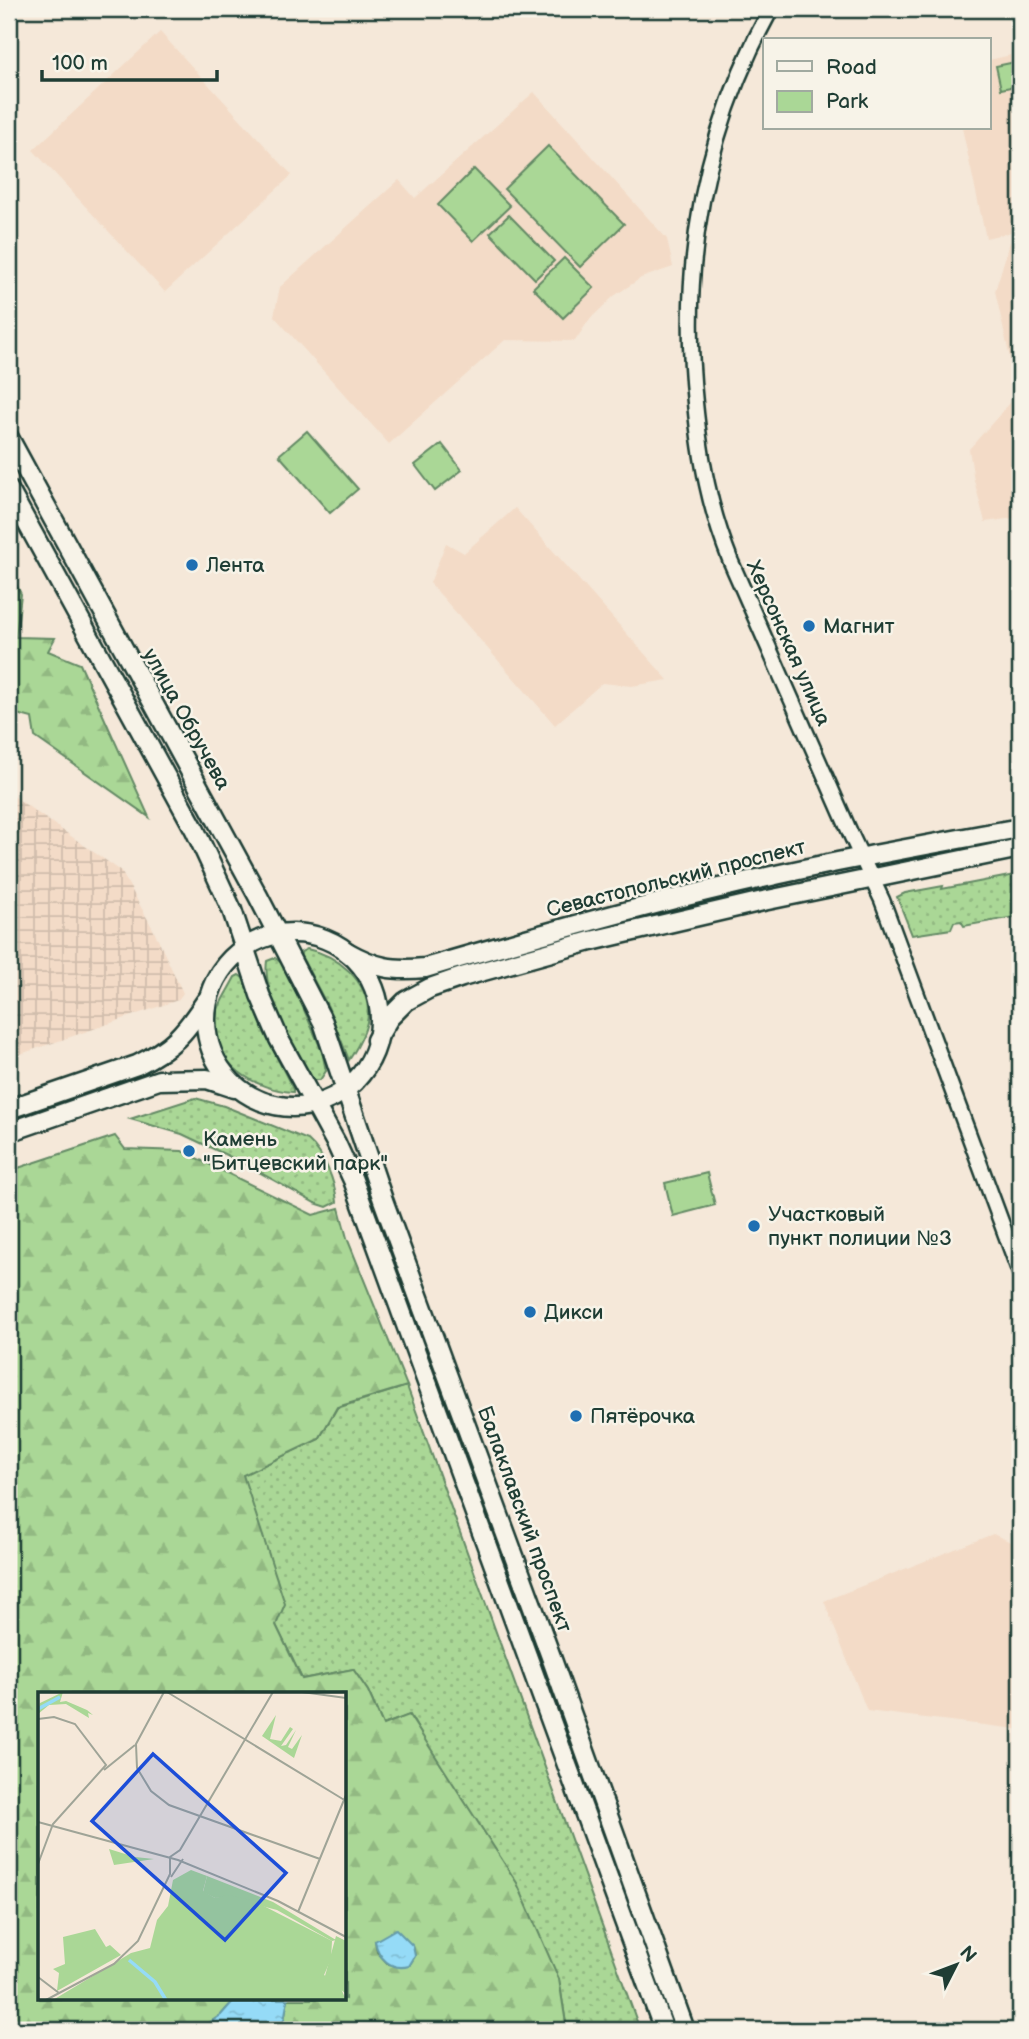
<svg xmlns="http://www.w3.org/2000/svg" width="1029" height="2039" font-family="'Balsamiq Sans',sans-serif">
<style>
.built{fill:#f3dbc7}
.industrial{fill:url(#industrial-grid)}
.grass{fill:url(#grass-dots);stroke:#648a65;stroke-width:2}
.forest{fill:url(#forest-firs);stroke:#648a65;stroke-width:2;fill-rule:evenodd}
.park{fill:#aad796;stroke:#648a65;stroke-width:2}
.water{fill:url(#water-ripples);stroke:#669ca9;stroke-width:2}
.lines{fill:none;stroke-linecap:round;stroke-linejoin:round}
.minor-casing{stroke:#1f3d34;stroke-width:19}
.major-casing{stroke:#1f3d34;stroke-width:23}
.minor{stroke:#f7f3e8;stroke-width:14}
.major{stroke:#f7f3e8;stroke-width:18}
.poi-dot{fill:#1f6fb2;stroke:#f7f3e8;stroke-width:2.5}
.labels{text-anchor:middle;stroke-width:5;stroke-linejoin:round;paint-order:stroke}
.poi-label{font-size:21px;fill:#1f3d34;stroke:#f7f3e8;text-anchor:start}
.street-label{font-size:21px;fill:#1f3d34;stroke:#f7f3e8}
.inset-river{fill:none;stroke:#95dbf7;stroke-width:3.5}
.inset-road{fill:none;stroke:#9fa497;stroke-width:2}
.view{fill:#1d4ed8;fill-opacity:0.15;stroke:#1d4ed8;stroke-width:3.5}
.inset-edge{fill:none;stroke:#1f3d34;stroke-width:3.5}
</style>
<defs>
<pattern id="industrial-grid" width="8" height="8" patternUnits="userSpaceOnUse" patternTransform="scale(1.75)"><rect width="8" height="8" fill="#f3dbc7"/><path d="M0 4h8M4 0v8" fill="none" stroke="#d0bdac"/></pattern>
<pattern id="grass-dots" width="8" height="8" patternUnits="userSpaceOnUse" patternTransform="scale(1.75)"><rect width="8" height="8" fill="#aad796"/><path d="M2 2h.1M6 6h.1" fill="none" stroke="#92b982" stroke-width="1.8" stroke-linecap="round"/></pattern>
<pattern id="forest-firs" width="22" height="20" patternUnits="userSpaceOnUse" patternTransform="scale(1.75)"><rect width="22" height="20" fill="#aad796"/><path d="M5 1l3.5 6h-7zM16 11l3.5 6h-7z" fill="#92b982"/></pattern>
<pattern id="water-ripples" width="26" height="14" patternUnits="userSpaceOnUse" patternTransform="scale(1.75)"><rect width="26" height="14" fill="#95dbf7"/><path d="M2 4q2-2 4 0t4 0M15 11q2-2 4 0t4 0" fill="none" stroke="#80bdd4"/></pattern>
</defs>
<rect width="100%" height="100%" fill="#f5e8d9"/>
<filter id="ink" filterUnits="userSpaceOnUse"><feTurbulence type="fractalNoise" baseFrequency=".0143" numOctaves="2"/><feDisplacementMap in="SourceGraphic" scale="14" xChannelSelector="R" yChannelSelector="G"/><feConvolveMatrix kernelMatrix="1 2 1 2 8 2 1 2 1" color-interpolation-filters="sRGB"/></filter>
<g filter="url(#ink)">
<g class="built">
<polygon points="160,32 292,175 165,292 33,150"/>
<polygon points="1020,53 1020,230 986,238 962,128 989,128 989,60"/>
<polygon points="534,92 667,239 673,267 641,278 614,296 589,320 575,341 505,340 389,444 274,316 280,287 399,180 415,198"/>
<polygon points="1020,240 1020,517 985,522 974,480 969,449 1018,394 995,291 1010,242"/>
<polygon points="515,508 668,680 632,686 602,683 555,725 430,583 446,543 464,553"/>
<polygon points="993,1534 1020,1546 1020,1735 1017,1729 867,1711 824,1601"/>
</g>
<polygon class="industrial" points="9,793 121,871 152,927 183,993 178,1000 9,1058"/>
<g class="grass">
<polygon points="1020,874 1020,916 964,926 961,921 954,922 951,929 912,935 897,897 905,893 943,886 942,889"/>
<path d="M307 949C337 955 368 980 368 1013 368 1028 357 1048 349 1060L328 1007 301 956V952Z"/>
<path d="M275 958 283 964 288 973 322 1051 326 1071 320 1080H314C294 1056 262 992 267 961Z"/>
<path d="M239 975 243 978 264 1032 293 1089V1092C256 1090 212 1064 215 1022 216 1007 228 991 235 977Z"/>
<path d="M195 1098 224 1106 308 1140C324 1154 335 1181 337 1202L327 1207 315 1203 241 1162 182 1134 130 1119Z"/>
<polygon points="407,1386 640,2030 567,2030 559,1979 410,1715 383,1725 368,1691 353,1669 302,1679 276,1625 242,1475 319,1439 337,1408"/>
</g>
<g class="forest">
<polygon points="9,571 21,594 16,637 55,638 48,651 80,664 149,817 35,737 32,718 9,712"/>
<path d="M115 1136 125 1149 182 1151 313 1215 339 1208 347 1238 407 1386 337 1407 319 1439 243 1475 285 1604 276 1625 302 1679 353 1669 368 1691 383 1725 409 1715 517 1883 559 1979 567 2030H279L284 2020 288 1999H345V1694H40V1999H235L221 2015 203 2027 204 2030H9V1171ZM375 1941 413 1946 415 1956 409 1966 388 1964 377 1952Z"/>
</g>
<g class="park">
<polygon points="1020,61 1020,85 1001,89 996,66"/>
<polygon points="548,146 624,224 580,267 504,189"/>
<polygon points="474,169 510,206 473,241 438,205"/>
<polygon points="509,215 554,261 535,279 490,233"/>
<polygon points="564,258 594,288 563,318 533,288"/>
<polygon points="307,431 358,489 330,513 279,455"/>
<polygon points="442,444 462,470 435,491 415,465"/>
<polygon points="707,1173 715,1205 673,1216 665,1183"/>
</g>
<g class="water">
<path d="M396 1929 413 1946 415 1956 409 1966C391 1971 378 1958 375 1941Z"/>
<polygon points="235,1999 288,1999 284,2020 279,2030 204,2030 203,2027 221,2015"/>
</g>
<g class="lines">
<defs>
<path id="minor" d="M771 9C703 133 680 263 695 403 701 462 709 507 731 562L852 837 882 900 1020 1273"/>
<g id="major">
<polyline points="9,438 258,896 323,1022 383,1200 550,1654 685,2030"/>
<polyline points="9,490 195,830 232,910 260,995 279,1039 336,1143 353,1180 664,2030"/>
<circle cx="293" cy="1020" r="87"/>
<path d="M347 952C376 968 392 971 425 968 569 926 715 885 863 857 916 847 968 837 1020 828"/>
<polyline points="376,1040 389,1018 406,1001 430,988 462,977 591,941 763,901 1020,848"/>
<path d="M9 1109 137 1065C173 1047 184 1034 206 1001"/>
<polyline points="9,1132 159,1080 207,1079 234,1088"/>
</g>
</defs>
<use href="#minor" class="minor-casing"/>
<use href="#major" class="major-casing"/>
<use href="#minor" class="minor"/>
<use href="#major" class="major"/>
</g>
</g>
<g class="poi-dot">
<circle cx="192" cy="565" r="7"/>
<circle cx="809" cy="626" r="7"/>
<circle cx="189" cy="1151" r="7"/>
<circle cx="754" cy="1226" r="7"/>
<circle cx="530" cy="1312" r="7"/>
<circle cx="576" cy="1416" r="7"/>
</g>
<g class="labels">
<g class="poi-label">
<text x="206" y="572">Лента</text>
<text x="823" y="633">Магнит</text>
<text x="203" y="1146">Камень<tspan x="203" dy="24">"Битцевский парк"</tspan></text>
<text x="768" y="1221">Участковый<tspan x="768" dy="24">пункт полиции №3</tspan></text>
<text x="544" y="1319">Дикси</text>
<text x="590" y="1423">Пятёрочка</text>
</g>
<g class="street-label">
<text transform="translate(789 643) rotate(66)" y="7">Херсонская улица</text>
<text transform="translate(187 719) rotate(61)" y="7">улица Обручева</text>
<text transform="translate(676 878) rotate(-14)" y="7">Севастопольский проспект</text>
<text transform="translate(525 1519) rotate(70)" y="7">Балаклавский проспект</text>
</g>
</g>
<g transform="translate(38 1692)">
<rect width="308" height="308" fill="#f5e8d9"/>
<path d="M169 184 235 210 298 248 294 249 239 218 189 205 177 206 165 200Z" fill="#aad796"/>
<path d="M25 0 22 10 28 9 49 18 55 23 50 21 51 26 28 12 11 13 0 22 2 11ZM238 23 232 47 243 49 252 35 255 37 243 54 248 53 258 38 250 55 254 57 264 43 256 66 224 44ZM71 157 97 165 116 167 76 173ZM153 178 169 184 165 199 177 206 190 203 216 209 294 249 293 267 286 283 301 292 308 308H15L93 261 112 256 119 228 130 214 135 188ZM57 237 68 255 72 253 83 263 19 299 21 281 15 277 27 272 25 245Z" fill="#aad796"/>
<path d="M298 244 308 249V302L287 284Z" fill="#aad796"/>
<path class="inset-river" d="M0 17 22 5M91 268 117 290 128 308"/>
<path class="inset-road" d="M126 0 98 52 99 76 113 99 131 113 282 167M129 0 308 109M264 0 308 6M0 27 16 25 37 32 68 73 15 132 0 172M66 78 97 53M0 130 140 168 240 209 308 245M133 185 145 167M260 220 308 103M0 285 21 301M8 308 76 272 100 249 132 182V165L142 158 235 0"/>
<path class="view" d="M115 62 248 181 187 248 54 129Z"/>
<rect width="308" height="308" class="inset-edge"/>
</g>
<rect width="1029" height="2039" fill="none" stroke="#f7f3e8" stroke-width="35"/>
<rect x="18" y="18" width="994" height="2004" fill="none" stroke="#1f3d34" stroke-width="2.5" filter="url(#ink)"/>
<rect x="763" y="38" width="228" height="91" fill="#f7f3e8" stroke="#a1aaa0" stroke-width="2"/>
<rect x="777" y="61" width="35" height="10" fill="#f7f3e8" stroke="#a1aaa0" stroke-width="2"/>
<text x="826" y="74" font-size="21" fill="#1f3d34">Road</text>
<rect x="777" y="91" width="35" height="21" fill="#aad796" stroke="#a1aaa0" stroke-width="2"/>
<text x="826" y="108" font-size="21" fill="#1f3d34">Park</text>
<g transform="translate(956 1965) rotate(48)" stroke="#f7f3e8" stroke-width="5" paint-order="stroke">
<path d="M0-5L12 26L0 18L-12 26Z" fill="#1f3d34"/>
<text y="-10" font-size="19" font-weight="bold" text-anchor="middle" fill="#1f3d34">N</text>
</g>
<path d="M42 70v10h175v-10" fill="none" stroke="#1f3d34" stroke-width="3.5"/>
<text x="52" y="70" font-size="21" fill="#1f3d34" stroke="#f7f3e8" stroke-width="5" paint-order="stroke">100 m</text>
</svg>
